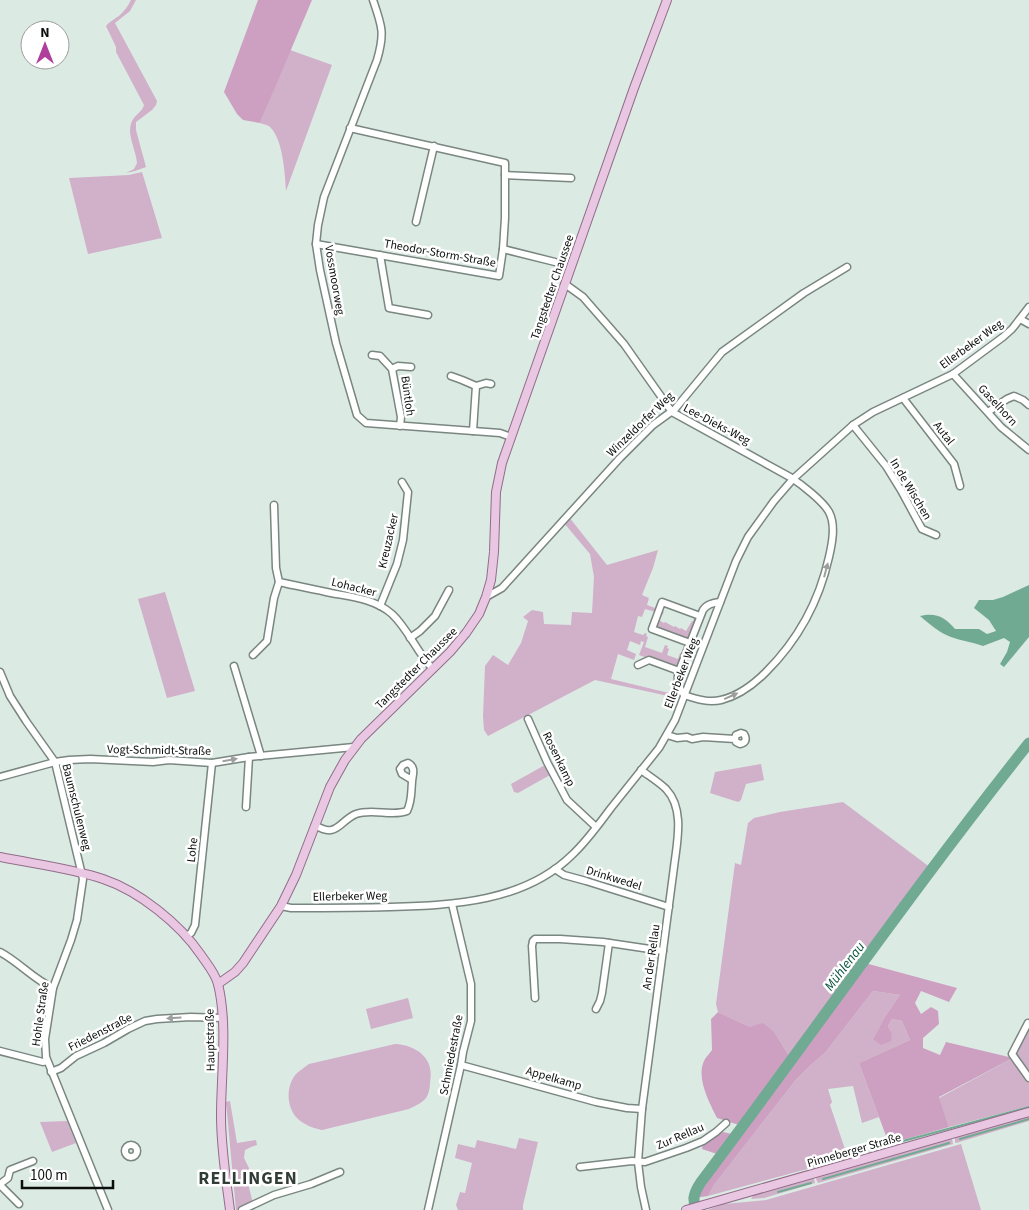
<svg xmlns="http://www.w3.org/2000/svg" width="1029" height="1210" font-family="'Source Sans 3',sans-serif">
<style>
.green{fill:#d1b0c9}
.forest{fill:#cda0c2}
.water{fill:#71aa92}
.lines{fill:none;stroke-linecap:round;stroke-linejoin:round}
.stream{stroke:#71aa92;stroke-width:2}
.river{stroke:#71aa92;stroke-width:11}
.minor-casing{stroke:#7a8680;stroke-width:9}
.major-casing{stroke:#916d89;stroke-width:10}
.minor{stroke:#fff;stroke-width:6}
.major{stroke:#e9c6e1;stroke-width:8}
.oneway{fill:#9d9f9e}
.labels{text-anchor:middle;stroke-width:5;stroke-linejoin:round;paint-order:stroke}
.street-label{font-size:12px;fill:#0a0e0c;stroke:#fff}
.water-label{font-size:14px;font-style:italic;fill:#08543d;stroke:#fff}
.district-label{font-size:18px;font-weight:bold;letter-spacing:1px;fill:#303c36;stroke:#fff}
</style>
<rect width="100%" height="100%" fill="#dceae4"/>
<g class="green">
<path d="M131 0H136L130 11 115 23 157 101 156 105 152 110 136 122V130L146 167 135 171 126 173 134 169 137 163C136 149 126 134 132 121 136 114 142 112 144 105L116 52V47L106 26C110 21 115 19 120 15 125 10 128 6 131 0Z"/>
<path d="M290 50 332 65 286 191C285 174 283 139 270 127 268 125 263 124 260 123Z"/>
<polygon points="142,172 162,238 88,254 69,178 129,175"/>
<polygon points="569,517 607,565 658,550 653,568 642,595 649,598 647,605 655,608 658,601 660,602 656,612 645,609 642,617 638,616 634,632 643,635 645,633 647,634 646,636 648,637 645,647 662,653 665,645 668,646 667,648 669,649 667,655 678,659 680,653 684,654 679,666 675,668 639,655 644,642 641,641 640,645 630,641 627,650 636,654 634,660 618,654 611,679 669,693 668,696 595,680 488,736 484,730 483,716 485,666 493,655 508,665 521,643 528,621 523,617 532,610 543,612 544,624 571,625 572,612 592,613 594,577 590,554 564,523"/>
<polygon points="165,592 195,691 167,698 138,599"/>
<polygon points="663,605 665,606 662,611 664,612 659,620 664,623 665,622 674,627 675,626 680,629 681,628 686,631 692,621 693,621 695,616 697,620 690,639 688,640 654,627"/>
<polygon points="761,764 764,780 746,784 741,800 738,802 710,793 715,772"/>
<polygon points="545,765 550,775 518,793 514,792 511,784"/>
<polygon points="843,802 931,868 789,1056 775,1033 750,1027 718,1012 716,1004 735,863 741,865 748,823 754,818 780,812"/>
<polygon points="873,991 900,995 884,1018 873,1039 892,1033 888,1026 892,1019 902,1021 910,1040 859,1063 879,1117 862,1123 853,1086 828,1089 832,1102 830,1105 848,1158 708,1196 714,1185 795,1081 813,1063 825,1053"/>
<polygon points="408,998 413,1018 371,1029 366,1009"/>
<polygon points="1029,1029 1029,1073 1015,1054"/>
<path d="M395 1044C416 1045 435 1058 430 1082 430 1087 429 1094 426 1098 422 1103 415 1106 409 1109L322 1130C313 1128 304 1125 297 1118 286 1106 286 1086 296 1074 300 1070 305 1067 309 1064Z"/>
<polygon points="1013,1058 1029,1083 1029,1106 949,1127 939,1098"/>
<polygon points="230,1101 237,1143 256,1140 257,1145 251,1147 245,1150 244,1158 249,1168 248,1174 250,1180 248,1183 253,1204 242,1210 236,1210 226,1102"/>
<polygon points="1029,1115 1029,1121 956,1143 955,1142 955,1138 958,1136"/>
<polygon points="67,1121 76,1143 52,1152 40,1122"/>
<polygon points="519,1138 538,1142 523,1205 523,1210 458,1210 456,1205 460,1192 465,1193 472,1163 455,1158 458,1144 475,1148 477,1140 516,1149"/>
<polygon points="950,1138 952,1139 953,1144 818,1183 816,1179 818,1175"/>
<polygon points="961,1144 981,1210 707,1210 724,1204 766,1200"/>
<polygon points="812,1177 814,1179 815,1183 764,1198 751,1199 755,1193"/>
</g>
<g class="forest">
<polygon points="258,0 312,0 260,123 243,120 237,114 224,92"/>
<path d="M865 963 957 988 949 1002 921 991 915 1003 921 1014 931 1007 938 1011 939 1024 923 1038V1048L940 1055 946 1042 1013 1058 939 1097 949 1127 889 1144 859 1063 910 1040 902 1021 892 1019 888 1026 892 1033 891 1041 881 1045 873 1039 884 1018 900 995 873 991 825 1053 813 1063 795 1081 714 1185 708 1196 688 1199 693 1185 717 1154 702 1149 703 1143 723 1132 732 1134 739 1125 717 1118C709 1102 695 1076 705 1059 707 1056 710 1053 712 1050L711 1019 718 1012 750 1027 763 1023 775 1033 789 1056 793 1060Z"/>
</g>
<path class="water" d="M1029 585V637L1004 667 1000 664 1007 652 1010 642 1004 638 983 646C973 642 961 641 951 637 940 633 929 624 920 616 936 612 945 617 955 629H979L987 634 996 631 989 620 974 608 979 600H993L1003 597Z"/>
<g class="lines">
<g class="stream">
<polyline points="960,1139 1029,1119"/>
<polyline points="892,1144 1029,1107"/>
<polyline points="823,1179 949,1143"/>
<polyline points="778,1192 811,1183"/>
</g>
<path class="river" d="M696 1210C692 1198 694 1193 701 1182 811 1036 915 886 1029 743"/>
<defs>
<g id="minor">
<path d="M373 0C382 26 385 33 377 60L324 197 318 225 316 244 320 270 336 343 357 415 366 423 500 433 511 437"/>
<polyline points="505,175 571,178"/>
<polyline points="416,222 434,146"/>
<polyline points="316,244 499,276 503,249 505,218 505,163 350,128"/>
<polyline points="503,249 555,262"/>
<polyline points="380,255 389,308 428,315"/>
<path d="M565 284 583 297 624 344 672 412 790 477C801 484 823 501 829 512 836 525 832 544 829 557 819 602 798 640 766 672 754 684 738 696 721 700 709 703 696 699 684 695 679 688 676 680 679 671L703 610C707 604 713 603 720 602"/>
<polyline points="1020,319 1029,324"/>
<polyline points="372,355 380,356 392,369 401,417 400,426"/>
<polyline points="392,369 398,366 411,367"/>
<polyline points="953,374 1001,427 1029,450"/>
<polyline points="451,376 462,380 476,386"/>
<polyline points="903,398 954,464 960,486"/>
<polyline points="988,412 1007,399 1014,396 1023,400 1029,405"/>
<polyline points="853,425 886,466 902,492 922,529 936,535"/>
<polyline points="473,431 476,386 486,383 491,384"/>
<path d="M274 505 276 568 279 582C296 586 314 589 331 593 352 597 375 599 392 614 409 630 417 653 433 669"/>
<polyline points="486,597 502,588 620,458 653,425 675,409 722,352 804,293 847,267"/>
<polyline points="380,606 397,564 403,540 408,492 402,482"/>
<polyline points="410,638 420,631 435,616 449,590"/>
<polyline points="690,643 652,629 662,602 700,616"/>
<polyline points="253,655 267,641 274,598 279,582"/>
<polyline points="638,665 649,660 679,671"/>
<polyline points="234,666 261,756"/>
<polyline points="0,672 10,696 26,721 55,762 83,879 77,920 71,940 53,988 45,1039 46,1057 108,1210"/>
<polyline points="528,719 547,762 567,800 596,827"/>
<path d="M667 735 677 738 687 737 692 739 703 737 735 739 736 742 740 744C746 743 747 739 744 734L741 733 736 735 735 739"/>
<path d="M641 770C649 776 659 782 666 789 685 809 677 842 674 867L642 1109 638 1162 641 1187 646 1210"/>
<polyline points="0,777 55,762 69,760 90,759 153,762 169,760 212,763 249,757 354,747"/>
<polyline points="246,807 249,757"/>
<path d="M315 825C337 839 339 821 356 814 373 808 391 817 407 811 412 801 411 793 412 782 412 778 414 773 413 769 412 765 411 765 408 763L403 765 400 769 402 774 412 780"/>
<polyline points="555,869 564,875 586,881 669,907"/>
<path d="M281 906 291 908C324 908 357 908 390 907 454 905 524 902 572 855 587 841 599 824 611 808 627 788 643 768 659 748L675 720 736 561 748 537 774 501 793 479 853 425 873 412 953 374 1003 337 1012 329 1029 307"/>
<polyline points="186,936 191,933 195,925 212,763"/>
<path d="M0 952C19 962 33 979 53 988"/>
<polyline points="535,998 532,946 533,941 535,939 560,939 603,942 663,951"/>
<polyline points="596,1009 600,1001 602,993 609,943"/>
<polyline points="1028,1023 1012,1054 1029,1078"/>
<polyline points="0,1051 43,1062 47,1061"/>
<polyline points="461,1065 596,1102 627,1108 642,1109"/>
<polyline points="51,1072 61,1068 76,1056 104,1043 128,1029 145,1021 157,1019 191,1017 223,1018"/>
<circle cx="131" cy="1151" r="6"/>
<polyline points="580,1167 632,1161 645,1162 686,1148 703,1141 716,1132 726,1123"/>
<polyline points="0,1184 8,1178 10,1170 33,1161"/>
<polyline points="0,1185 19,1204"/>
<polyline points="242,1210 274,1195 311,1184 340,1172"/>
<polyline points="428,1210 461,1065 463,1052 471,1021 471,984 452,904"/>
</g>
<g id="major">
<path d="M0 857C34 864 70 868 103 879 139 891 180 924 201 955 207 964 215 973 218 984 228 1025 221 1074 221 1116 221 1148 226 1179 230 1210"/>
<polyline points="218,984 235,972 243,963 281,906 296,875 330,787 345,760 361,739 450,652 466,633 479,614 486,597 491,580 494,552 496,492 502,463 634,88 667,0"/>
<polyline points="686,1210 1029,1112"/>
</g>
</defs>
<use href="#minor" class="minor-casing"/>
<use href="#major" class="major-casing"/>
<use href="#minor" class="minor"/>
<use href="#major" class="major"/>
</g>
<defs><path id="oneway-solid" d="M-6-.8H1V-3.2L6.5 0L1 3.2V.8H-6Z" transform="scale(1.25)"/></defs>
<g class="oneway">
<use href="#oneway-solid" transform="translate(826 570) rotate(-75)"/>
<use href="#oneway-solid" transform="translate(731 696) rotate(-24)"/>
<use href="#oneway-solid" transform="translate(230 760) rotate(-10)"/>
<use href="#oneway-solid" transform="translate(174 1018) rotate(176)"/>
</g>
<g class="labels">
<g class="street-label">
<text transform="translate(440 253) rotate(10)" y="4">Theodor-Storm-Straße</text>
<text transform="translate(335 280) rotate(80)" y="4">Vossmoorweg</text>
<text transform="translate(552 287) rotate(-71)" y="4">Tangstedter Chaussee</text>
<text transform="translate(971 344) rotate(-36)" y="4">Ellerbeker Weg</text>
<text transform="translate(408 396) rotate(82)" y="4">Büntloh</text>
<text transform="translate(998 405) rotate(47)" y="4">Gaselhorn</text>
<text transform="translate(640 424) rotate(-44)" y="4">Winzeldorfer Weg</text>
<text transform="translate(717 424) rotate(28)" y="4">Lee-Dieks-Weg</text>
<text transform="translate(944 433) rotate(52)" y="4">Autal</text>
<text transform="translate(911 489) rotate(59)" y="4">In de Wischen</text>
<text transform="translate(388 541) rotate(-77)" y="4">Kreuzacker</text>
<text transform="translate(354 587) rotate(14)" y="4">Lohacker</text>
<text transform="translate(416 668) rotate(-45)" y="4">Tangstedter Chaussee</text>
<text transform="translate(681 673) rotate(-69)" y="4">Ellerbeker Weg</text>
<text transform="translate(159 750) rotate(1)" y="4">Vogt-Schmidt-Straße</text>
<text transform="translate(559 759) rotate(64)" y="4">Rosenkamp</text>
<text transform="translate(77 807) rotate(76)" y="4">Baumschulenweg</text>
<text transform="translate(192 850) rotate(-84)" y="4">Lohe</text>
<text transform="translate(614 878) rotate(17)" y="4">Drinkwedel</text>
<text transform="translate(350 896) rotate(-1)" y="4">Ellerbeker Weg</text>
<text transform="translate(651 957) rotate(-82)" y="4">An der Rellau</text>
<text transform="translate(40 1014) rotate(-82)" y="4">Hohle Straße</text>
<text transform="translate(100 1032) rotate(-27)" y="4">Friedenstraße</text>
<text transform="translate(210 1040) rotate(-91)" y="4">Hauptstraße</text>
<text transform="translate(451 1055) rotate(-79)" y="4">Schmiedestraße</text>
<text transform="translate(554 1078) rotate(16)" y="4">Appelkamp</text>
<text transform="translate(680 1136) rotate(-23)" y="4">Zur Rellau</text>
<text transform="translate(854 1150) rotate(-16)" y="4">Pinneberger Straße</text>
</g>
<g class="water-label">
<text transform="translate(844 966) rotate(-53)" y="5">Mühlenau</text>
</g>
<g class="district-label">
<text x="248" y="1184">RELLINGEN</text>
</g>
</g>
<g transform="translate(45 45)"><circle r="24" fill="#ffffff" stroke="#9d9f9e"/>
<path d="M0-4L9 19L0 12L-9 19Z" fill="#ae3f9c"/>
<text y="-8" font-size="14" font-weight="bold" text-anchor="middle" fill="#0a0e0c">N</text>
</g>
<path d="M22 1180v8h91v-8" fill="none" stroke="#0a0e0c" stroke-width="2.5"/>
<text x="30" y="1180" font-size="15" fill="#0a0e0c" stroke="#ffffff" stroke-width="4" paint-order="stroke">100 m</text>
</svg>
